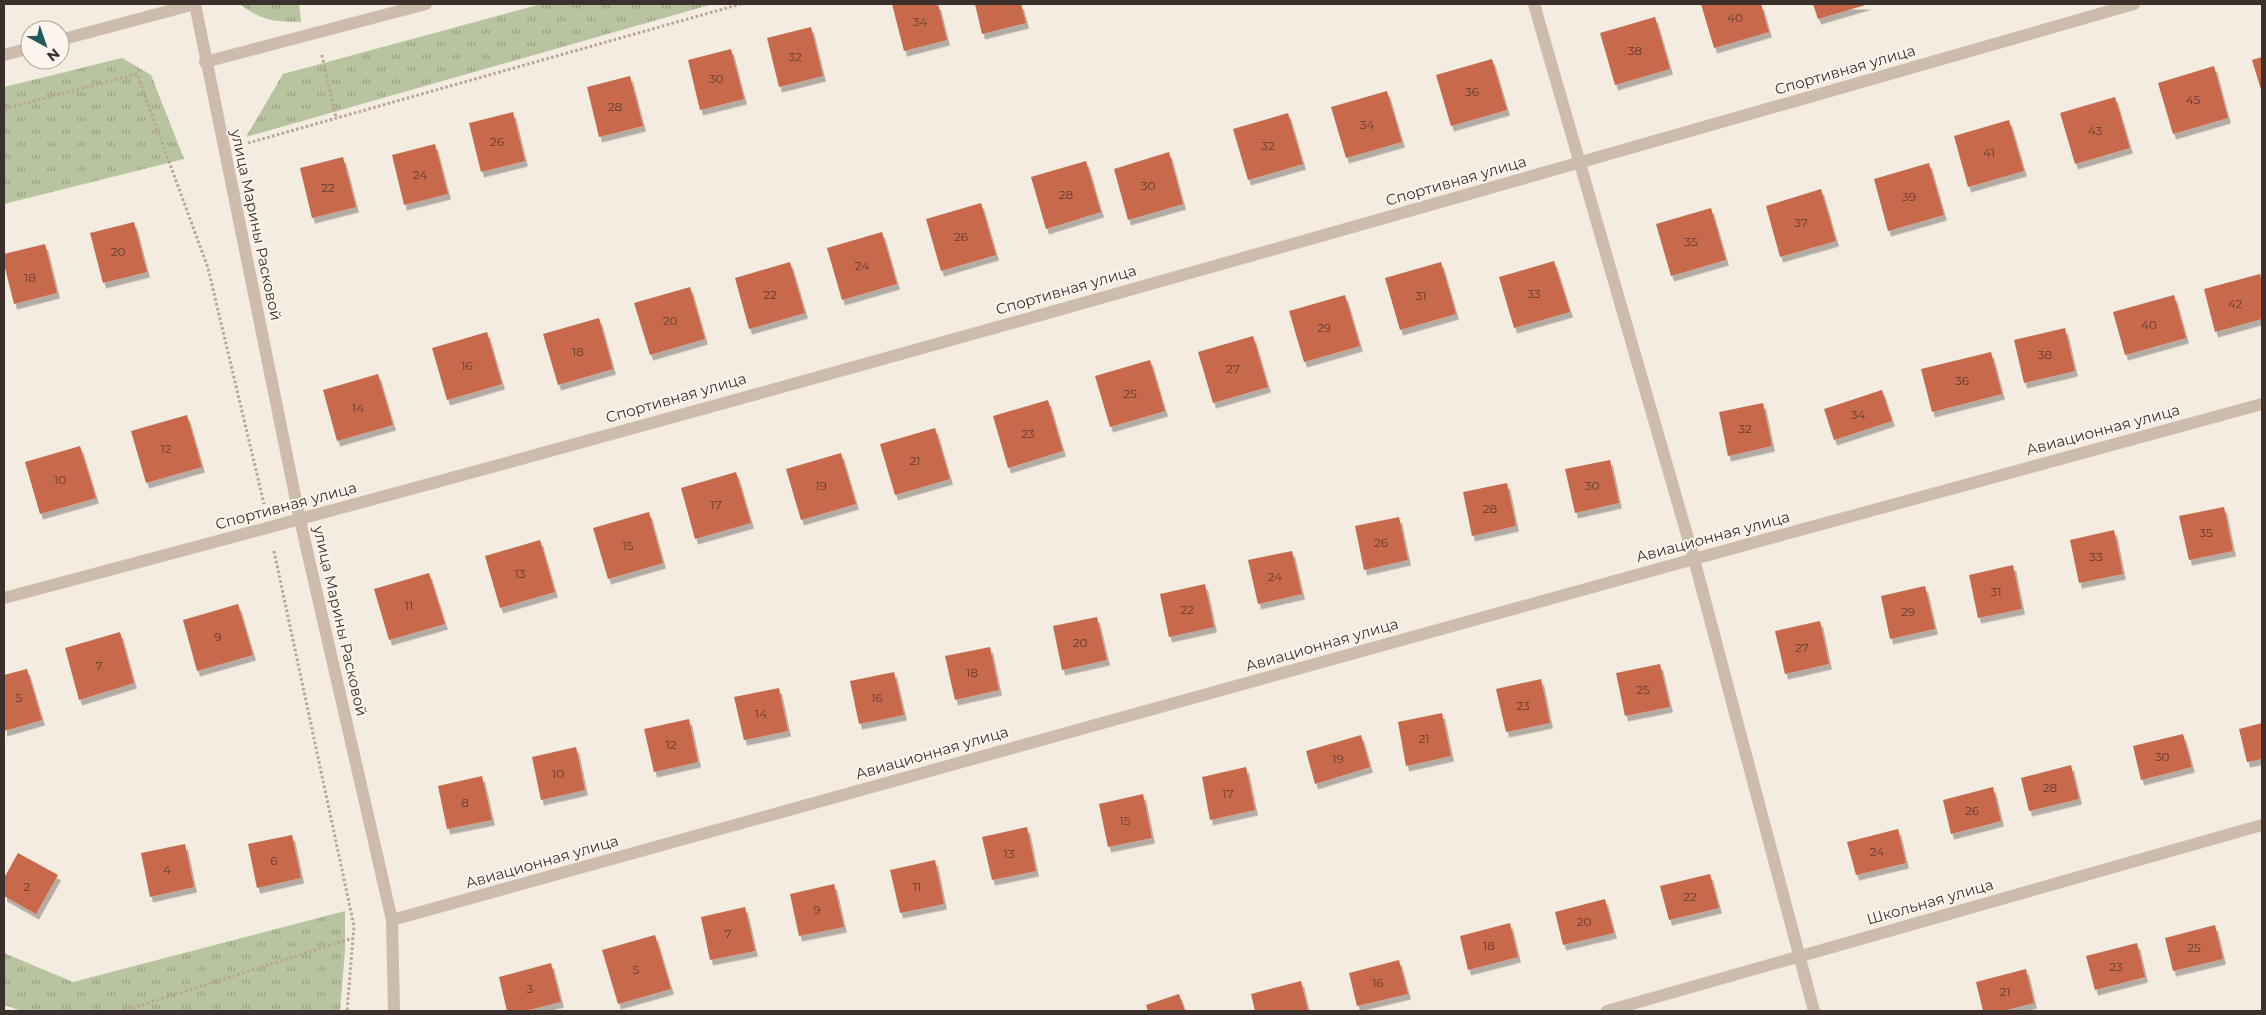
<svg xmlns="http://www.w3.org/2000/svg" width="2266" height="1015" font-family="Montserrat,sans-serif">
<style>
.grass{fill:url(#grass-tufts)}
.building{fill:#c8694b;filter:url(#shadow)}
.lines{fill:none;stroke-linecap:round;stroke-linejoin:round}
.path{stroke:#b9a596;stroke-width:3;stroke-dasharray:2.5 2.5;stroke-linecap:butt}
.minor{stroke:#cdbbac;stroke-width:12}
.labels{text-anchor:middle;stroke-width:4;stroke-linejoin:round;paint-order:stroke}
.number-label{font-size:12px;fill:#5e3e33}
.street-label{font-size:15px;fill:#3b302b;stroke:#fbf5ee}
</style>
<defs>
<pattern id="grass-tufts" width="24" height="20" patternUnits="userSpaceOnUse" patternTransform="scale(1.25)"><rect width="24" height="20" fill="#b8c4a0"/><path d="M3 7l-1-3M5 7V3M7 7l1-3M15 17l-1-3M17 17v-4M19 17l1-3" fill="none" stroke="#97a083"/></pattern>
<filter id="shadow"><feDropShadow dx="3" dy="5.5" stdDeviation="0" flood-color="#0004"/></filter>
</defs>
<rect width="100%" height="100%" fill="#f4ebe1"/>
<g class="grass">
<path d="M240 4H299L301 22C275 22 261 21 240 4Z"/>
<polygon points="541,4 713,4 246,137 283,74"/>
<polygon points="122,58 151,75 184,159 4,204 4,87"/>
<polygon points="345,911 345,950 340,1011 22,1011 4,1005 4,953 73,982"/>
</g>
<g class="building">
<polygon points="892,4 938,4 947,40 904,51"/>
<polygon points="975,4 1021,4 1026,23 982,34"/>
<polygon points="1701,4 1761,4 1769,32 1714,48"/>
<polygon points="1813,4 1869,4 1818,19"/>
<polygon points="1655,17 1670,69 1615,85 1600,33"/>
<polygon points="811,27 823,76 779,87 767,38"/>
<polygon points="731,49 744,99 700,110 688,60"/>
<polygon points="2262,57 2262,93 2252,60"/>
<polygon points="1492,59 1507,110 1451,126 1436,75"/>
<polygon points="2214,66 2228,118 2173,134 2158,83"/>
<polygon points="630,76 643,126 599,137 587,87"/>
<polygon points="1387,91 1402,142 1346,158 1331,107"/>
<polygon points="2115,97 2130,148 2075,164 2060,113"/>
<polygon points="513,112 525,161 481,172 469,123"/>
<polygon points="1288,113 1303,164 1248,180 1233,129"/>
<polygon points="2009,120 2024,171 1968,187 1954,136"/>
<polygon points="435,144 448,194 404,205 392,155"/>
<polygon points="1169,152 1183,204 1128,220 1114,169"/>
<polygon points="343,157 356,207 312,218 300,168"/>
<polygon points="1086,161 1101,212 1046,229 1031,177"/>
<polygon points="1929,163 1944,215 1888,231 1874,179"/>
<polygon points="1821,189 1836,241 1780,257 1766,206"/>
<polygon points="981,203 996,255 941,271 926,219"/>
<polygon points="1711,208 1726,260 1671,276 1656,224"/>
<polygon points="134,222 147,272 103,283 90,233"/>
<polygon points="882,232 897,284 842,300 827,248"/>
<polygon points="45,244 57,293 14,304 4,264 4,254"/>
<polygon points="1554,261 1570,312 1514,328 1499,277"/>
<polygon points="790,262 805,313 749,329 735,278"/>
<polygon points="1441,262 1456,314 1400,330 1385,278"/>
<polygon points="2260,274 2262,283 2262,319 2215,332 2204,289"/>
<polygon points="690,287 705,339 650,355 634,303"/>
<polygon points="1345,295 1360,346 1304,362 1289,311"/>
<polygon points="2174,295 2186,338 2125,355 2113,312"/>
<polygon points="599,318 613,369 558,385 543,334"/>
<polygon points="2065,328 2075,371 2024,383 2014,340"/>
<polygon points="487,332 502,384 447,400 432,348"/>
<polygon points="1253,336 1268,387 1213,403 1198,352"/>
<polygon points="1991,352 2002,394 1932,412 1921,369"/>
<polygon points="1150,360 1165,411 1110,427 1095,376"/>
<polygon points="378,374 393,425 337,441 323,390"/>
<polygon points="1882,390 1892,421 1834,440 1824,409"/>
<polygon points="1048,400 1063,451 1008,468 993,416"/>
<polygon points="1763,403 1772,446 1728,456 1719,412"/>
<polygon points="187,415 202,467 146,483 131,431"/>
<polygon points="935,428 950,479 895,495 880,444"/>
<polygon points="80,446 96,498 40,514 25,462"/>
<polygon points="841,453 856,504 801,520 786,469"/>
<polygon points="1610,460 1619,503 1575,513 1565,469"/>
<polygon points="736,472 751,523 695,539 681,488"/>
<polygon points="1507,483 1516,526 1472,536 1463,492"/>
<polygon points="2224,507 2233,551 2189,560 2179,516"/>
<polygon points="649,512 663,563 608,579 593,528"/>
<polygon points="1399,517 1408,560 1364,570 1355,526"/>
<polygon points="2114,530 2123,574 2079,583 2070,540"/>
<polygon points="540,540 555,592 500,608 485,556"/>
<polygon points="1292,551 1302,594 1258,604 1248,560"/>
<polygon points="2013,565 2022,609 1978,618 1969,575"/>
<polygon points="429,573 445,624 389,640 374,589"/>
<polygon points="1205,584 1214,627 1169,637 1160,594"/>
<polygon points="1925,586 1935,629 1890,639 1881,596"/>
<polygon points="238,604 253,655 197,671 183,620"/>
<polygon points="1097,617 1107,660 1062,670 1053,626"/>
<polygon points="1820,621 1829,664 1785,674 1775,631"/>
<polygon points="120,632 134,683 79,700 65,648"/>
<polygon points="990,647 999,690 955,700 945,656"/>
<polygon points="1660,664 1670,707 1625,716 1616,673"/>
<polygon points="27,669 42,720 4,731 4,675"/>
<polygon points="894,672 904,715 859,724 850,681"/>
<polygon points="1541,679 1550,723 1506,732 1496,689"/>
<polygon points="779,688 788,731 744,740 734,697"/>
<polygon points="1442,713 1451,756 1406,766 1398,722"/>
<polygon points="689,719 698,762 654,772 644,729"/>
<polygon points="2262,723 2262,759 2247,762 2239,729"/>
<polygon points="2183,734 2192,767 2141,780 2133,746"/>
<polygon points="1361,735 1370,767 1315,784 1306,751"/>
<polygon points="576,747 585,790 541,800 532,757"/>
<polygon points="2071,765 2079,799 2029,811 2021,778"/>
<polygon points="1246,767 1255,810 1210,820 1202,777"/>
<polygon points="482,776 492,820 447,829 438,786"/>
<polygon points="1993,787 2001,821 1951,834 1943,800"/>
<polygon points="1143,794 1152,838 1108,847 1099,804"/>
<polygon points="1027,827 1036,871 992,880 982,837"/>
<polygon points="1898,829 1906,863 1856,875 1847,842"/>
<polygon points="292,835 301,878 257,888 248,844"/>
<polygon points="185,844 194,887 150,897 141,853"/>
<polygon points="18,853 58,875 36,914 4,896 4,878"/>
<polygon points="935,860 944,904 900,913 890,870"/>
<polygon points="1710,874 1719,908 1669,920 1660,886"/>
<polygon points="834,884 844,927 799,936 790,894"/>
<polygon points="1605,899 1614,933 1563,945 1555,912"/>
<polygon points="745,907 755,951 710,960 701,917"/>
<polygon points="1510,923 1518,957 1468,970 1460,936"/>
<polygon points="2215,925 2223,959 2173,971 2165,938"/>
<polygon points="655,935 671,989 618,1004 602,950"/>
<polygon points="2137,943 2145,977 2095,990 2086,956"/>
<polygon points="1399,960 1408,994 1357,1006 1349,973"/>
<polygon points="551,963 561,1002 525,1011 507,1011 499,977"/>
<polygon points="2026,969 2034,1003 2003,1011 1983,1011 1976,982"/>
<polygon points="1301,981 1308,1011 1255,1011 1251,994"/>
<polygon points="1179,994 1185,1011 1148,1011 1146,1005"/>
</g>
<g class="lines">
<g class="path">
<polyline points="322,55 336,118"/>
<polyline points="4,109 137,74 208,268 264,504"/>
<polyline points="248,143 741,4"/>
<polyline points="274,551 354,926 347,1011"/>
<polyline points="123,1011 353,938"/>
</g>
<g class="minor">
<polyline points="195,4 300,520 392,920 394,1011"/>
<polyline points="1534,4 1694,559 1814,1011"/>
<polyline points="60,40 195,4"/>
<polyline points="4,55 30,48"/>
<polyline points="205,62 426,4"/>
<path d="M4 598C716 410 1426 207 2134 4"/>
<polyline points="392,920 1694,559 2262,404"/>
<polyline points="1607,1011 2262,825"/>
</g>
</g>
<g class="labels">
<g class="number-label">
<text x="1735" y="22">40</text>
<text x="920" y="26">34</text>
<text x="1635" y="55">38</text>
<text x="795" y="61">32</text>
<text x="716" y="83">30</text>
<text x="1472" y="96">36</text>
<text x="2193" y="104">45</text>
<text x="615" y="111">28</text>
<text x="1367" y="129">34</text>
<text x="2095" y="135">43</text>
<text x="497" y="146">26</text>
<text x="1268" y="150">32</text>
<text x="1989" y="157">41</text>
<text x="420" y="179">24</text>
<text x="1148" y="190">30</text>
<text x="328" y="192">22</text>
<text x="1066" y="199">28</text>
<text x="1909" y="201">39</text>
<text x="1801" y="227">37</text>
<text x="961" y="241">26</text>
<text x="1691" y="246">35</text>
<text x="118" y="256">20</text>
<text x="862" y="270">24</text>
<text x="30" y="282">18</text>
<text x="1534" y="298">33</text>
<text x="770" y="299">22</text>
<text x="1421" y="300">31</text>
<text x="2235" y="308">42</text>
<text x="670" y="325">20</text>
<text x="2149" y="329">40</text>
<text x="1324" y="332">29</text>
<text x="578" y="356">18</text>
<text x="2045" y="359">38</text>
<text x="467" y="370">16</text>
<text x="1233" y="373">27</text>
<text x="1962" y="385">36</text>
<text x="1130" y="398">25</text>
<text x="358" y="412">14</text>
<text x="1858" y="419">34</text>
<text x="1745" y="433">32</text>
<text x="1028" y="438">23</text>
<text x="166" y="453">12</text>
<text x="915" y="465">21</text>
<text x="60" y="484">10</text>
<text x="821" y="490">19</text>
<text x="1592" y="490">30</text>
<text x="716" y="509">17</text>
<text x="1490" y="513">28</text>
<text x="2206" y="537">35</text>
<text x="1381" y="547">26</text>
<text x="628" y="550">15</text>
<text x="2096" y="561">33</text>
<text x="520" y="578">13</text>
<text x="1275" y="581">24</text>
<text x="1996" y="596">31</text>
<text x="409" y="610">11</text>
<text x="1187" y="614">22</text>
<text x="1908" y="616">29</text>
<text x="218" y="641">9</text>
<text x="1080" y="647">20</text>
<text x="1802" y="652">27</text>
<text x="99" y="670">7</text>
<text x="972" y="677">18</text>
<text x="1643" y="694">25</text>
<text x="19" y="702">5</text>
<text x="877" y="702">16</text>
<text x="1523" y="710">23</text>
<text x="761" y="718">14</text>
<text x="1424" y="743">21</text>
<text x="671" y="749">12</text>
<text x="2162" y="761">30</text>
<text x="1338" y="763">19</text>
<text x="558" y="778">10</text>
<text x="2050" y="792">28</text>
<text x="1228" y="798">17</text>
<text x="465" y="807">8</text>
<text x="1972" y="815">26</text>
<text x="1125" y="825">15</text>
<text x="1877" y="856">24</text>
<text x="1009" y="858">13</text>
<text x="274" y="865">6</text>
<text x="167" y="874">4</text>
<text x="27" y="891">2</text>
<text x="917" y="891">11</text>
<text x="1690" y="901">22</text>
<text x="817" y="914">9</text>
<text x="1584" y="926">20</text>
<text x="728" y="938">7</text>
<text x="1489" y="950">18</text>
<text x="2194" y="952">25</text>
<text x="2116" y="971">23</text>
<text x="636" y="974">5</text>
<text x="1378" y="987">16</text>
<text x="530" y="993">3</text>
<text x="2005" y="996">21</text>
</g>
<g class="street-label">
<text transform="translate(1845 70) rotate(-16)" y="5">Спортивная улица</text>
<text transform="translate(1456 181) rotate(-16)" y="5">Спортивная улица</text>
<text transform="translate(256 225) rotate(78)" y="5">улица Марины Расковой</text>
<text transform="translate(1066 290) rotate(-16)" y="5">Спортивная улица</text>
<text transform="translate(676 398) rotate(-16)" y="5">Спортивная улица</text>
<text transform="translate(2103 430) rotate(-15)" y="5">Авиационная улица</text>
<text transform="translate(286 506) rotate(-15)" y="5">Спортивная улица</text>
<text transform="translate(1713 537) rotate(-15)" y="5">Авиационная улица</text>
<text transform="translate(340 621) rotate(77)" y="5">улица Марины Расковой</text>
<text transform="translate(1322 645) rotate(-16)" y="5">Авиационная улица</text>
<text transform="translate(932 753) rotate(-16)" y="5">Авиационная улица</text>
<text transform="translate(542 862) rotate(-16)" y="5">Авиационная улица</text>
<text transform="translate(1930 902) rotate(-16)" y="5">Школьная улица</text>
</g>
</g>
<rect width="2266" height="1015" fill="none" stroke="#3b302b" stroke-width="10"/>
<g transform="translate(45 45) rotate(140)"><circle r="24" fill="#fbf5ee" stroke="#aea6a0"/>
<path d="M0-4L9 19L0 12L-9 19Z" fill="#1f5a5e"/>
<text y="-8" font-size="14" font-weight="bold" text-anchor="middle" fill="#3b302b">N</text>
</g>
</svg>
